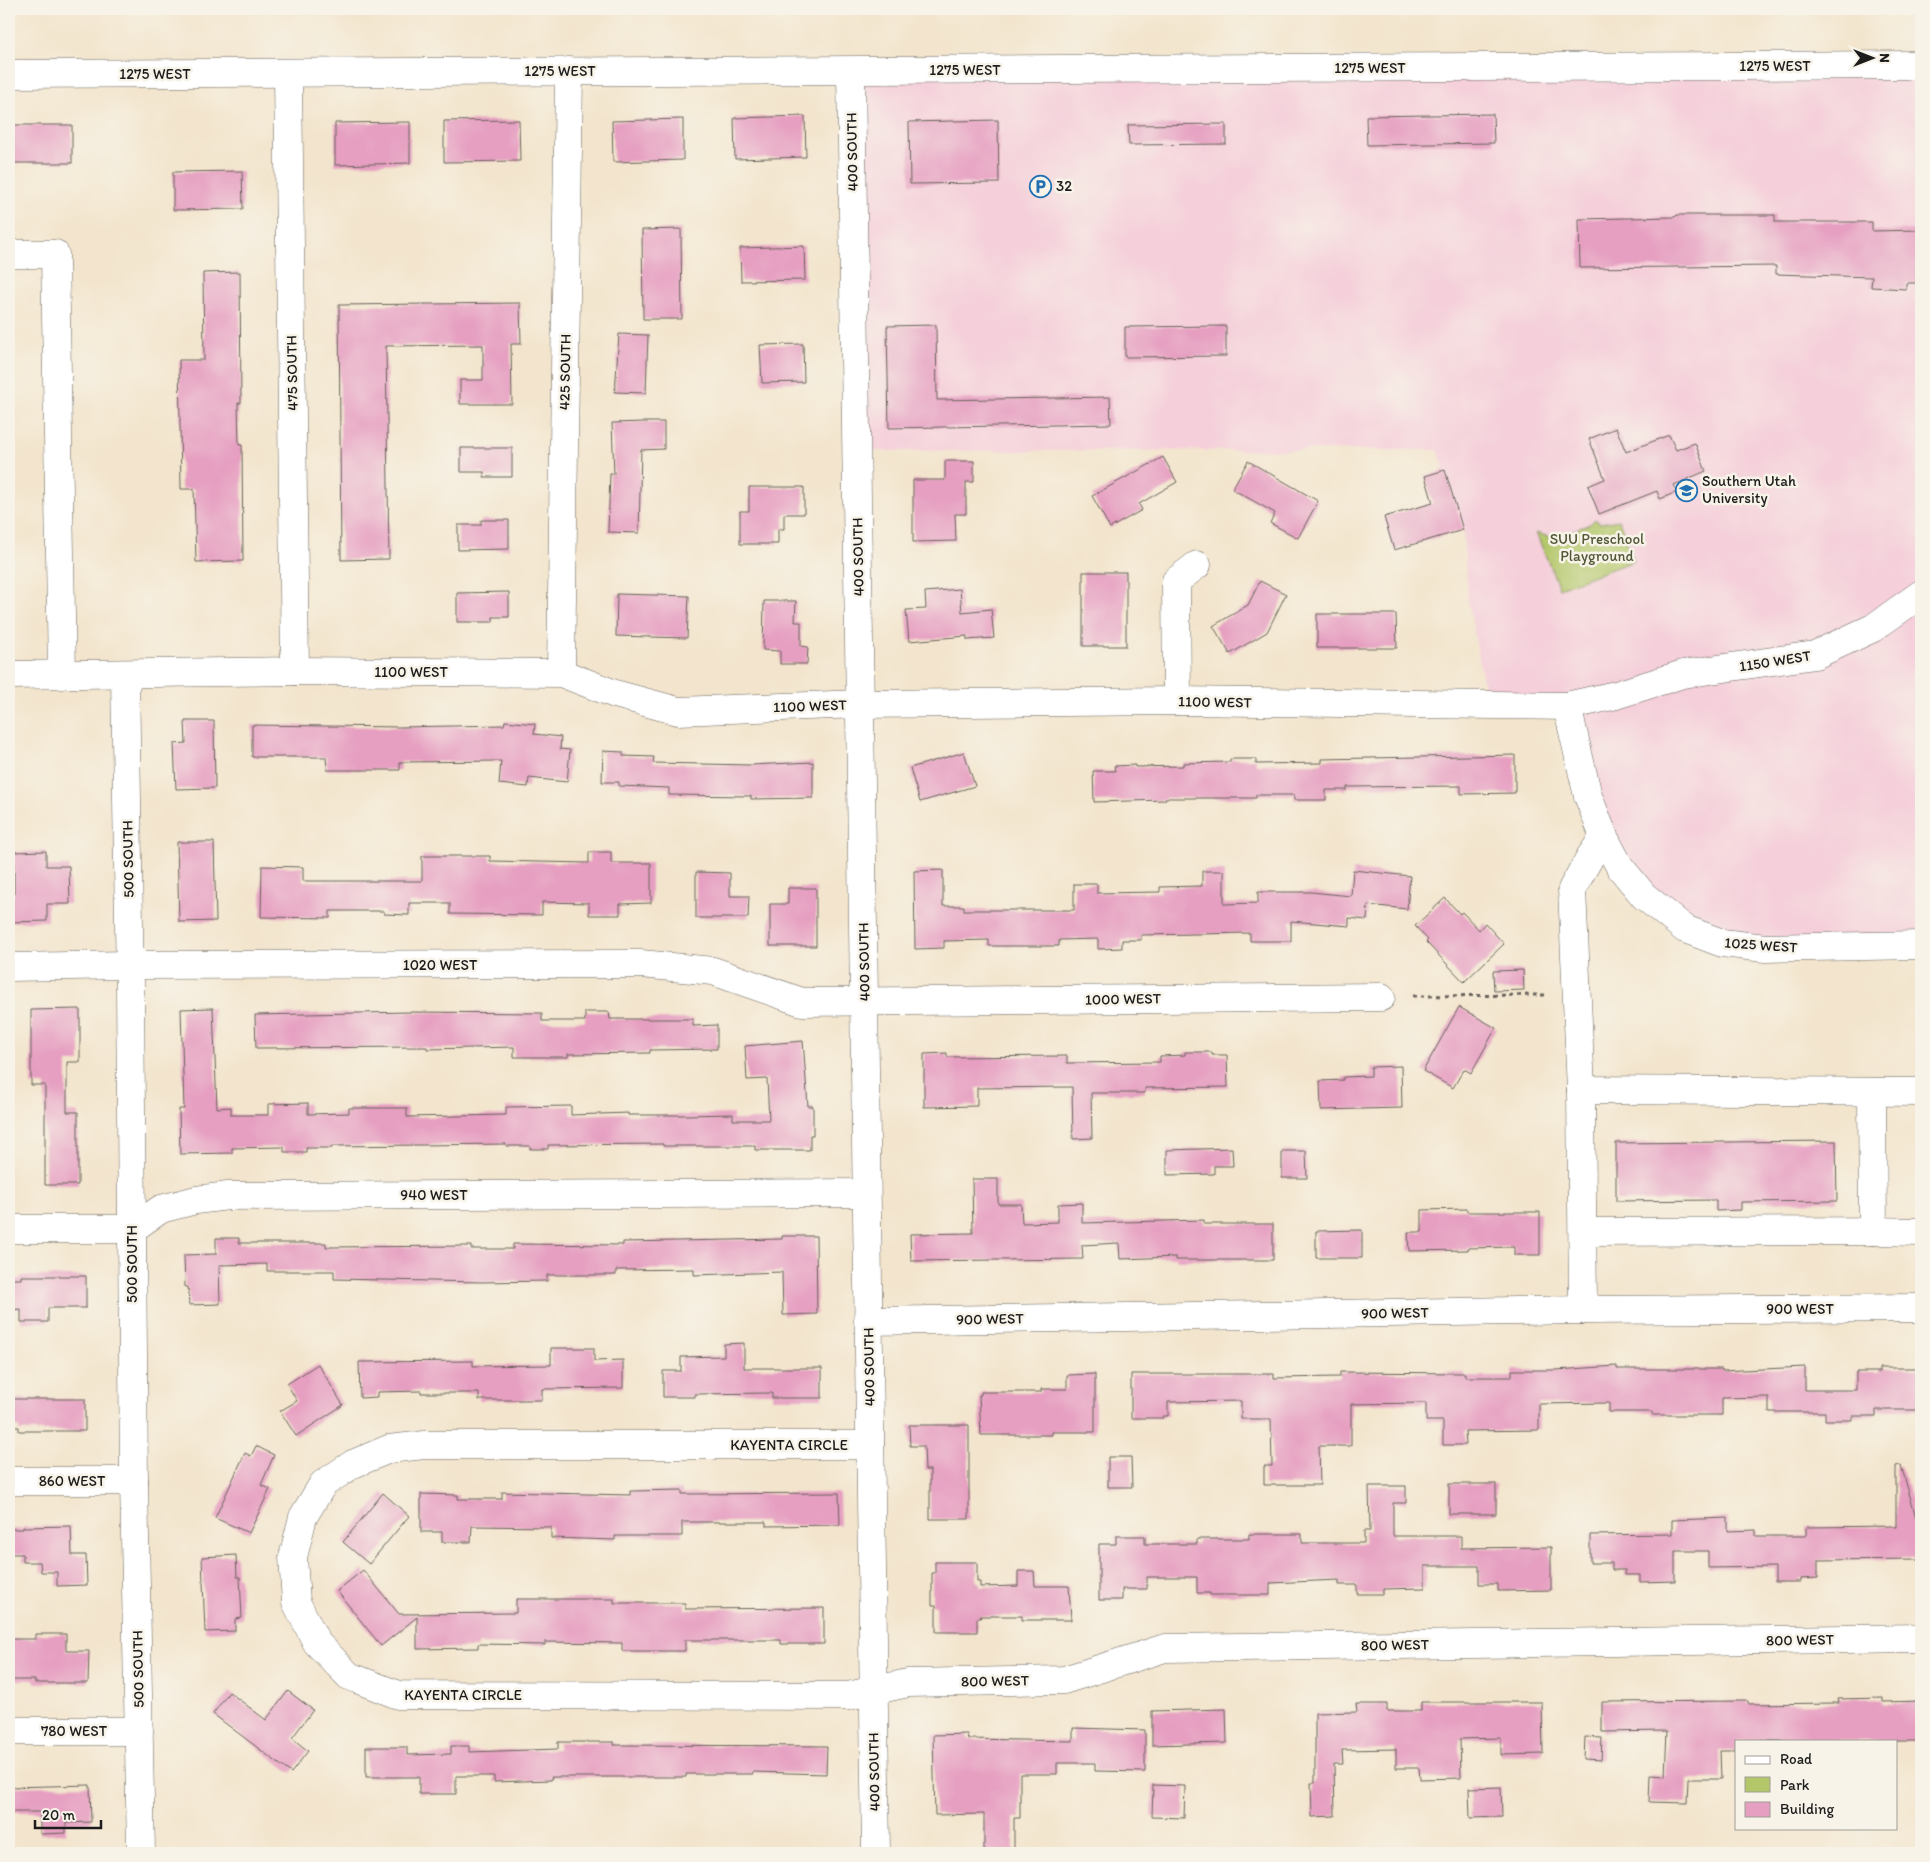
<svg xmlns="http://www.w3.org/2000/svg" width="1930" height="1862" font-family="Itim,sans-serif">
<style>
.built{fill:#f5cfda}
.green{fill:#b3c76a;stroke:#687243}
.building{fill:#e69fc1}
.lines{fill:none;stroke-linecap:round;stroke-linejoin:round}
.minor-casing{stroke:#67625a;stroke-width:29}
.path{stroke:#67625a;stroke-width:3;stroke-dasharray:4 4;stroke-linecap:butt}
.minor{stroke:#fff;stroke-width:28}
.labels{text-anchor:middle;stroke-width:5;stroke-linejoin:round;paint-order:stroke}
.street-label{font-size:15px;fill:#1c1c1c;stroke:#f7f3e8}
.poi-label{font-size:15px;fill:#1c1c1c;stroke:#f7f3e8;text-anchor:start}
.park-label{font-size:15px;fill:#515837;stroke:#f7f3e8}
</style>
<rect width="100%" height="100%" fill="#f7f3e8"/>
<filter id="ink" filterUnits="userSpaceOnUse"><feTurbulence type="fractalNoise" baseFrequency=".02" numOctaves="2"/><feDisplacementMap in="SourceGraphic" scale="10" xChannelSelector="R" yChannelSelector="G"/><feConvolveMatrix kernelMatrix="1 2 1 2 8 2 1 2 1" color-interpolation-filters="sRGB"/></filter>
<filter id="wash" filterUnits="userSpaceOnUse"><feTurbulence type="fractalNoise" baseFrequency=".0096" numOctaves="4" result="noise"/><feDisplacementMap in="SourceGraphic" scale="20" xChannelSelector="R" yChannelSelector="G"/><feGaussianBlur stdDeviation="1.12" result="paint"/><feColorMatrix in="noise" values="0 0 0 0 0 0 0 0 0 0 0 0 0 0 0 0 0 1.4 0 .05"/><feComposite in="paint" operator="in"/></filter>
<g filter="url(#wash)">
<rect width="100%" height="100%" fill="#f3e5cd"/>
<polygon class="built" points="1921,65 1921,945 1722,943 1620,867 1567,706 1485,705 1483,680 1468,601 1463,530 1438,450 856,451 851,71"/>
<polygon class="green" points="1595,519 1600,523 1619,520 1634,561 1559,588 1536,533 1553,538 1590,524"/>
<g id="blocks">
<g class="building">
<polygon points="1493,114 1494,143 1367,145 1366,116"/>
<polygon points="805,116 806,157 735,159 734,118"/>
<polygon points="683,119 683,160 613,162 612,121"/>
<polygon points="519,120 520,161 444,162 444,121"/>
<polygon points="998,120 999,183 910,184 909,122"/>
<polygon points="410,122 410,163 335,165 335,123"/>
<polygon points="1226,124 1226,144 1129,145 1128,125"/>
<rect x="9" y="125" width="63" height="38"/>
<polygon points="242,171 243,209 173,210 173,172"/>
<polygon points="1677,215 1775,215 1775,222 1872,222 1872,231 1921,230 1921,283 1906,283 1906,289 1871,287 1872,277 1776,274 1776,266 1580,268 1579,219 1675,217"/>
<polygon points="681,229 682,319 643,319 642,230"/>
<polygon points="804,246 805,280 741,281 740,248"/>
<polygon points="240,272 241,403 238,403 239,445 242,445 243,561 196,562 194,489 181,489 179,360 204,360 203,273"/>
<polygon points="520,303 521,344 511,344 512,404 460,404 460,380 483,380 483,345 386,346 389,559 341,560 339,305"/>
<polygon points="936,325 937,400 1110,397 1111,424 889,428 887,326"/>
<polygon points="1226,326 1226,356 1125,357 1125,327"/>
<polygon points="619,334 648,335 646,393 615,392"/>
<polygon points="803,344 804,382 762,383 760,345"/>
<polygon points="644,422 664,422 664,449 641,450 639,533 608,532 610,474 614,474 612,423"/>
<polygon points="1616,428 1626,452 1669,435 1676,450 1695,443 1706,471 1674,485 1677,492 1660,499 1657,491 1599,514 1588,486 1605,479 1589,439"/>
<polygon points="461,448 512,448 512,477 484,477 484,472 461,472"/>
<polygon points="1163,457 1177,482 1139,504 1142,510 1110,528 1092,496"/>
<polygon points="945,461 974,461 974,482 966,482 966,514 955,514 956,541 913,542 913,480 945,480"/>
<polygon points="1248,461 1318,501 1298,538 1270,523 1275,513 1232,489"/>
<polygon points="1445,470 1463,530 1394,550 1384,517 1433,503 1425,476"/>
<polygon points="749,487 804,487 804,514 784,514 784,529 778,529 778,544 740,544 740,511 749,511"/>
<polygon points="481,520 509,520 509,549 458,550 458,525 481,525"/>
<rect x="1083" y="572" width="43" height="74"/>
<polygon points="1260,581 1286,594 1267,632 1230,654 1213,626 1248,605"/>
<polygon points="960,589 962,612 991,609 994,638 967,640 967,636 909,641 906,610 926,609 925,592"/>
<polygon points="509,592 509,617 493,617 493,622 457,622 457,593"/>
<polygon points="617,594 689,596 687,638 616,636"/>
<polygon points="764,601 796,601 795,622 801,622 801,646 808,647 807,664 780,664 780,651 763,650"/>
<polygon points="1317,614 1396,614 1397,648 1317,648"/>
<polygon points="185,721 214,721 215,788 176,789 174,744 186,743"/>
<polygon points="505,721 535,724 534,734 561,737 560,749 570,750 567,782 529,778 528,787 499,784 501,761 400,762 400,770 327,770 326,757 252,757 252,725 400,727 504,725"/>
<polygon points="603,751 623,752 623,756 654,757 653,763 751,765 813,762 813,798 751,799 751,796 669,795 669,788 619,786 619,782 602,782"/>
<polygon points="964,752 975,786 920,802 910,768"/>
<polygon points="1515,755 1515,793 1461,794 1461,786 1347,787 1347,790 1326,790 1326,800 1294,800 1294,795 1256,795 1256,798 1165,798 1165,800 1094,802 1093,771 1115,771 1114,766 1135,765 1135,767 1183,766 1183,763 1230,762 1230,759 1256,759 1256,764 1322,763 1322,759"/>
<polygon points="177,842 214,842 216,921 179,922"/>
<polygon points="46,851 46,866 69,866 70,904 47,904 47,921 9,922 9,895 14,895 14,852"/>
<polygon points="589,852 611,852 611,863 651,863 651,903 620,904 620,915 589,915 589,903 542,902 542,915 450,914 450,903 409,903 409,915 384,914 384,911 330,911 330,918 261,917 262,866 303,867 303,881 422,881 422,856 490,856 490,861 589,863"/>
<polygon points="943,870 943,906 964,906 964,910 1074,910 1074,884 1097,884 1097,893 1160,892 1160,887 1202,886 1202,871 1224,871 1224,904 1258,903 1258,892 1311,892 1351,896 1353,870 1410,876 1407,909 1368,905 1367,920 1349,918 1349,926 1291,921 1291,941 1250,941 1250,933 1141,935 1141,940 1122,940 1122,948 1098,949 1098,939 1059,940 1059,946 989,946 989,940 944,941 944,948 915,949 914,871"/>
<polygon points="696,872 730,873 730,896 749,896 748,918 696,918"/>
<polygon points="788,888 816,888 816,946 770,946 770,904 788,904"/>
<polygon points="1445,898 1460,914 1462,912 1479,930 1485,923 1504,944 1464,982 1426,942 1428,940 1415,926"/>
<polygon points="1523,970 1524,990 1494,991 1493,971"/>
<polygon points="1459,1007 1496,1028 1471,1073 1464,1069 1453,1088 1423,1071"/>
<polygon points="213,1008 217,1108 231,1107 231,1115 268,1115 268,1104 308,1103 308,1114 349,1113 349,1108 407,1108 407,1117 506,1115 506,1107 571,1106 571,1115 628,1113 628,1115 685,1115 733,1114 733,1120 769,1120 767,1079 747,1080 745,1046 803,1041 808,1106 813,1106 813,1135 810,1135 810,1150 755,1150 755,1146 663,1146 663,1144 548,1145 548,1149 530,1149 530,1146 506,1146 506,1144 332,1146 332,1148 306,1148 306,1152 284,1152 284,1147 232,1148 232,1153 180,1154 179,1109 184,1109 181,1009"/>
<polygon points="80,1009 80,1062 67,1062 67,1112 78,1112 78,1185 45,1185 45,1085 31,1085 31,1010"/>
<polygon points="409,1012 542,1013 542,1021 585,1021 585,1012 609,1012 610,1019 693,1019 693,1026 717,1025 717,1049 650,1050 650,1053 568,1054 568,1057 514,1057 514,1047 427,1049 427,1047 256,1048 255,1015"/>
<polygon points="1185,1052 1212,1052 1212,1055 1227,1055 1228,1087 1145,1088 1145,1093 1091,1093 1092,1138 1073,1139 1072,1087 977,1088 977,1106 924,1107 924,1054 947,1053 947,1057 1067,1056 1067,1063 1160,1062 1160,1056 1185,1055"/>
<polygon points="1401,1066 1402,1108 1321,1110 1320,1081 1343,1080 1343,1077 1371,1076 1371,1067"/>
<polygon points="1836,1141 1837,1201 1741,1202 1741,1210 1716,1211 1716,1200 1616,1201 1616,1143"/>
<polygon points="1232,1148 1233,1166 1214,1166 1214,1174 1167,1175 1167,1150"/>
<polygon points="1282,1151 1306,1151 1307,1178 1282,1178"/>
<polygon points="972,1179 998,1179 998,1204 1021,1204 1022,1223 1058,1222 1058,1204 1082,1203 1082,1223 1204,1220 1204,1224 1273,1224 1273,1260 1176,1260 1176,1257 1120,1259 1119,1243 1082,1245 1083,1259 911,1261 910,1234 973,1233"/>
<polygon points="1467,1209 1467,1212 1540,1212 1540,1255 1514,1255 1514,1247 1468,1248 1468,1250 1409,1251 1408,1232 1422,1232 1422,1210"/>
<polygon points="1362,1230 1362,1258 1316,1258 1316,1231"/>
<polygon points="782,1236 816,1236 817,1314 783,1315 782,1272 694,1275 694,1269 616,1270 616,1275 547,1275 547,1281 481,1282 334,1279 334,1271 267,1271 267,1264 219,1265 220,1304 189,1305 188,1287 185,1287 184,1255 216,1254 216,1238 239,1238 239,1243 326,1243 326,1247 471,1246 471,1249 513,1249 513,1244 623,1245 623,1242 782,1239"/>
<polygon points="21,1276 86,1276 86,1308 48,1308 48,1322 21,1322 21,1309 9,1310 9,1279 21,1279"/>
<polygon points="744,1343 744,1368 822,1368 822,1398 772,1398 772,1393 695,1394 695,1397 663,1397 663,1371 681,1371 681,1357 724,1356 724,1344"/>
<polygon points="551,1348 594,1348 594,1361 623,1360 623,1388 542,1389 542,1400 479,1400 479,1393 421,1393 421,1391 377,1392 377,1397 360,1398 359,1362 473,1361 473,1366 551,1365"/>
<polygon points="318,1364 343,1405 296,1436 280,1411 297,1401 287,1384"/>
<polygon points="1617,1366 1617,1369 1722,1369 1722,1371 1805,1367 1805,1390 1856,1390 1856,1372 1879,1372 1879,1368 1921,1368 1921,1410 1876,1410 1876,1416 1852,1416 1852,1420 1825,1420 1825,1412 1769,1412 1769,1397 1722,1398 1722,1415 1652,1415 1652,1412 1609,1412 1609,1403 1539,1404 1539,1430 1465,1431 1466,1445 1443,1445 1443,1421 1426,1421 1426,1403 1351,1404 1351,1446 1319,1446 1320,1485 1264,1485 1264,1466 1272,1466 1271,1419 1241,1419 1241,1401 1168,1402 1168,1416 1163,1416 1163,1418 1131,1418 1131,1374 1274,1374 1274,1378 1340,1377 1340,1372 1465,1373 1465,1377 1512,1377 1512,1370 1556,1370"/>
<polygon points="1095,1374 1095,1432 1052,1432 1052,1435 981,1435 979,1395 981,1395 981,1392 1041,1392 1041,1389 1067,1389 1067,1375"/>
<polygon points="9,1399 85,1399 85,1431 19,1431 19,1427 9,1427"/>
<polygon points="909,1425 969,1425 969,1519 930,1519 930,1470 925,1470 924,1446 910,1446"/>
<polygon points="256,1446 274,1455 261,1485 270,1489 249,1533 215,1518 245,1453 251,1456"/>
<polygon points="1108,1457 1131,1457 1132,1487 1108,1487"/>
<polygon points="1901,1465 1921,1535 1921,1559 1818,1560 1818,1578 1800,1579 1800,1582 1775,1582 1775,1567 1708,1568 1708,1551 1675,1551 1675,1581 1640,1582 1640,1575 1625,1575 1625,1570 1612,1570 1612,1563 1590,1563 1590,1535 1672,1534 1672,1520 1728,1518 1728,1531 1756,1530 1756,1536 1806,1536 1806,1527 1896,1526 1896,1466"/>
<rect x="1449" y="1484" width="47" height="30"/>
<polygon points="1369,1486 1406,1486 1406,1503 1393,1503 1393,1536 1461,1536 1461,1548 1551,1547 1551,1590 1498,1591 1498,1584 1479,1584 1479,1566 1425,1566 1425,1588 1383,1589 1383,1594 1357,1594 1357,1585 1339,1585 1339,1580 1270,1583 1270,1595 1210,1595 1210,1593 1197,1593 1197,1577 1147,1577 1147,1589 1122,1589 1122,1600 1099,1600 1099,1544 1116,1544 1116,1536 1145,1536 1145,1544 1197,1544 1197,1539 1249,1539 1249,1534 1302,1534 1302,1543 1364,1543 1364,1531 1370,1531"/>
<polygon points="682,1490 682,1494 839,1493 840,1525 766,1526 766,1522 682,1522 682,1536 615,1536 615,1540 551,1538 551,1527 472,1526 471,1542 442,1542 442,1532 421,1532 421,1494 458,1495 458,1499 502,1499 502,1492 630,1495 630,1491"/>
<polygon points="383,1493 409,1516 369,1564 343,1542"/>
<polygon points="71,1526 72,1555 86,1555 87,1585 57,1586 57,1572 41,1572 40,1562 23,1562 23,1554 9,1554 9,1529 23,1529 23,1527"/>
<polygon points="236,1555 237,1577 240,1577 242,1618 235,1619 235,1631 205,1632 202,1557"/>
<polygon points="935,1562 977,1562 977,1582 980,1582 980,1587 1018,1586 1018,1571 1034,1571 1035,1586 1069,1586 1071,1620 1022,1620 1022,1616 980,1616 981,1618 977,1618 977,1632 936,1632 936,1605 932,1605 932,1573 935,1573"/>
<polygon points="363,1570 399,1614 516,1613 516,1599 614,1599 614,1603 685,1603 685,1609 824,1608 824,1644 781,1644 781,1640 685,1640 685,1651 622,1651 622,1643 545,1642 545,1645 478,1644 478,1648 417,1649 417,1617 381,1646 337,1591"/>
<polygon points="35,1634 66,1634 66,1651 89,1651 88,1683 35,1683 35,1680 9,1680 9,1639 35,1639"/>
<polygon points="288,1691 313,1710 292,1738 308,1751 291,1773 213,1714 229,1692 266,1720"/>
<polygon points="1883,1698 1883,1702 1921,1701 1921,1741 1736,1741 1736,1751 1720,1751 1721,1779 1688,1779 1687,1803 1649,1802 1650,1775 1665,1776 1667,1731 1602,1732 1602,1702 1748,1701 1748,1704 1839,1703 1838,1699"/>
<polygon points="1421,1702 1542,1702 1543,1754 1501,1755 1501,1738 1460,1739 1461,1778 1420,1779 1419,1768 1396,1768 1396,1749 1342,1750 1343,1764 1334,1764 1335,1816 1312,1817 1311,1783 1315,1783 1315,1713 1357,1712 1356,1704 1387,1704 1387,1711 1421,1711"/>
<polygon points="1226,1709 1227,1743 1152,1745 1152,1711"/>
<polygon points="1073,1728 1145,1730 1145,1772 1095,1771 1095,1763 1057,1763 1057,1774 1020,1774 1020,1818 1014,1818 1014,1851 984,1851 984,1814 935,1815 933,1735 967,1734 968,1739 1073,1741"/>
<polygon points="1585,1737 1602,1738 1601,1760 1584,1759"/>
<polygon points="558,1742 614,1742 614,1745 827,1746 826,1774 753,1772 753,1774 686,1774 686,1777 551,1777 551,1780 494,1782 494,1776 456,1776 456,1794 419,1794 419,1777 366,1777 366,1747 407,1747 407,1755 451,1754 451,1746 469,1746 469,1752 558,1749"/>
<polygon points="90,1785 91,1822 66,1823 66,1833 40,1834 40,1812 9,1812 9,1787"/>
<polygon points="1153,1785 1185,1786 1184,1818 1152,1817"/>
<polygon points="1501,1787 1502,1817 1470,1818 1469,1788"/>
</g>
</g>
</g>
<g filter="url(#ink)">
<use href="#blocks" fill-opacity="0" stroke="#67625a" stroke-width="1"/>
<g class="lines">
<defs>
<g id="minor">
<polyline points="851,71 876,1853"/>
<polyline points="9,74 1921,65"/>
<polyline points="288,74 295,671"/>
<polyline points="9,254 55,254 62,675"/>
<polyline points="561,673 569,71"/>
<polyline points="9,675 295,671 561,673 615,694 678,711 860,704 1177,701 1567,706 1616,695 1683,674 1815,655 1873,628 1921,594"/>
<polyline points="125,675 130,986 134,1481 141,1853"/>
<polyline points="1177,701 1176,581 1197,565"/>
<polyline points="1567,706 1588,796 1604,837 1620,867 1644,896 1685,929 1722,943 1765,948 1921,945"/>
<polyline points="9,967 130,965 641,964 713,971 802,1002 1381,997"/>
<polyline points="1581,1090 1572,889 1590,857 1604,837"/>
<polyline points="9,1229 132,1229 161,1209 196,1200 228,1196 866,1193"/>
<polyline points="1873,1231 1921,1232"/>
<polyline points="1583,1232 1873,1231 1872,1092"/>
<polyline points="1583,1310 1581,1090 1921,1092"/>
<polyline points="868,1321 1583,1310 1921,1308"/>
<polyline points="870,1445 424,1445 389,1449 353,1464 323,1484 303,1517 293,1557 296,1602 317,1643 349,1676 398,1695 848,1696 908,1683 1064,1680 1165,1648 1921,1638"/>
<polyline points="9,1481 134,1481"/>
<polyline points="9,1731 139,1731"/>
</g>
</defs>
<use href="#minor" class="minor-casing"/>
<polyline class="path" points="1413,996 1545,995"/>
<use href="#minor" class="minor"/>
</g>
</g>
<defs>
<symbol id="parking-ring" viewBox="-11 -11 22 22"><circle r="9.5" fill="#f7f3e8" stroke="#1f6fb2" stroke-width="1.5"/><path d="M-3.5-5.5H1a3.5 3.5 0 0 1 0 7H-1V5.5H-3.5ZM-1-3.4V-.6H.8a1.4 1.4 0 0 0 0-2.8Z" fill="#1f6fb2"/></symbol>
<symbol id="university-ring" viewBox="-11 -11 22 22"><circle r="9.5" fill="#f7f3e8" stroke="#1f6fb2" stroke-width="1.5"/><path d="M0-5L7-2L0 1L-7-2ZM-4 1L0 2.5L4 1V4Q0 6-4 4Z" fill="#1f6fb2"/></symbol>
</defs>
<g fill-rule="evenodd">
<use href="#parking-ring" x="1028" y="174" width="25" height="25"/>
<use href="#university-ring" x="1674" y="478" width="25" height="25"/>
</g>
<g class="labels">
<g class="street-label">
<text x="1775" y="71">1275 WEST</text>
<text x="1370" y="73">1275 WEST</text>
<text x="965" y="75">1275 WEST</text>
<text x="560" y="76">1275 WEST</text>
<text x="155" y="79">1275 WEST</text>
<text transform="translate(852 152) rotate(-91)" y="5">400 SOUTH</text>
<text transform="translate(565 372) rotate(-89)" y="5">425 SOUTH</text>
<text transform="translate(292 373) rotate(-91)" y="5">475 SOUTH</text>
<text transform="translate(858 557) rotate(-91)" y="5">400 SOUTH</text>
<text transform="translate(1775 661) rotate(-9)" y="5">1150 WEST</text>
<text x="411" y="677">1100 WEST</text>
<text transform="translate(1215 702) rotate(1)" y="5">1100 WEST</text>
<text transform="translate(810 706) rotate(-2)" y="5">1100 WEST</text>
<text transform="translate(128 859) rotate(-91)" y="5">500 SOUTH</text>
<text transform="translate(1761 945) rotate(4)" y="5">1025 WEST</text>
<text transform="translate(864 962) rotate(-91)" y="5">400 SOUTH</text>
<text x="440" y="970">1020 WEST</text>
<text transform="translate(1123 999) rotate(-1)" y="5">1000 WEST</text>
<text x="434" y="1200">940 WEST</text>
<text transform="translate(132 1264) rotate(-90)" y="5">500 SOUTH</text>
<text x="1800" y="1314">900 WEST</text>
<text transform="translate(1395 1313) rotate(-1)" y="5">900 WEST</text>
<text transform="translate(990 1319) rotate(-1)" y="5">900 WEST</text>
<text transform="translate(869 1367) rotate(-91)" y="5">400 SOUTH</text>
<text x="789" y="1450">KAYENTA CIRCLE</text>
<text x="72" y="1486">860 WEST</text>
<text transform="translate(1800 1640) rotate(-1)" y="5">800 WEST</text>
<text transform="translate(1395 1645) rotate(-1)" y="5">800 WEST</text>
<text transform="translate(138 1669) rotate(-91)" y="5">500 SOUTH</text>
<text transform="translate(995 1681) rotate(-1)" y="5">800 WEST</text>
<text x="463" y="1700">KAYENTA CIRCLE</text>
<text x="74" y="1736">780 WEST</text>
<text transform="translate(874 1772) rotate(-91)" y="5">400 SOUTH</text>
</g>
<g class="poi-label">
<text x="1056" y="191">32</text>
<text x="1702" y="486">Southern Utah<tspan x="1702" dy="17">University</tspan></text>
</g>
<g class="park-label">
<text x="1597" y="544">SUU Preschool<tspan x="1597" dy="17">Playground</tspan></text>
</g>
</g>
<rect width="1930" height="1862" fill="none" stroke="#f7f3e8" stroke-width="30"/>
<rect x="1735" y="1740" width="162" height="90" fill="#f7f3e8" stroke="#9f9d96"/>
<rect x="1745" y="1756" width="25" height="8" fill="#ffffff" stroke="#9f9d96"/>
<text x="1780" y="1764" font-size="15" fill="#1c1c1c">Road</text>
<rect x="1745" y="1777" width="25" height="15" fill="#b3c76a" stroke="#9f9d96"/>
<text x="1780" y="1790" font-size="15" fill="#1c1c1c">Park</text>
<rect x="1745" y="1802" width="25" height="15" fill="#e69fc1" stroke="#9f9d96"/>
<text x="1780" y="1814" font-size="15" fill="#1c1c1c">Building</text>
<g transform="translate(1872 58) rotate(90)" stroke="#f7f3e8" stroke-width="4" paint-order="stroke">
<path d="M0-4L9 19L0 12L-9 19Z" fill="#1c1c1c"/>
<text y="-8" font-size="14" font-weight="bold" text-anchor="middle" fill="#1c1c1c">N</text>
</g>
<path d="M35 1820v8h66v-8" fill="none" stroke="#1c1c1c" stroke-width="2.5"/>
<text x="42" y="1820" font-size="15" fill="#1c1c1c" stroke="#f7f3e8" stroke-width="4" paint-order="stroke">20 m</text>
</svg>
